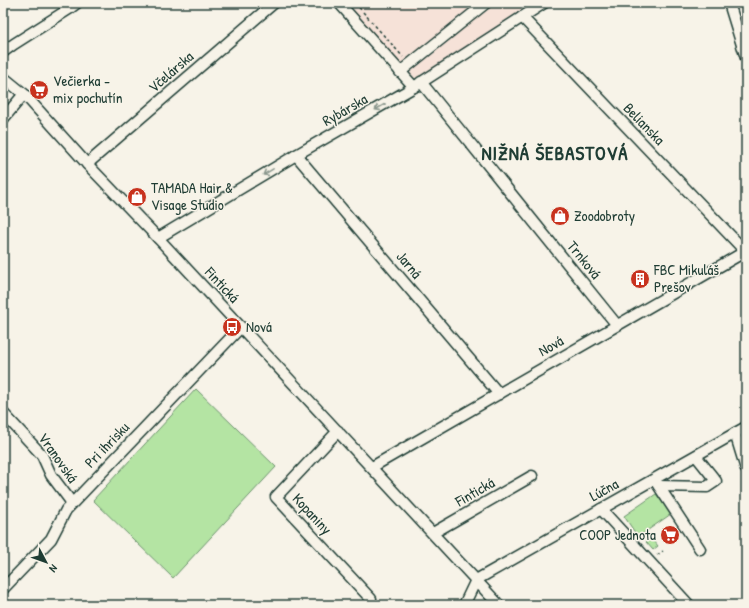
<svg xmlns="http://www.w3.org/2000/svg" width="749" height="608" font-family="'Patrick Hand',sans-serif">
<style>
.built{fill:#f6e2d8}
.green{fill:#b4e4a3;stroke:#6a906c}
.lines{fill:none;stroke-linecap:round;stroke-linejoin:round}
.minor-casing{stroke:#1f3d34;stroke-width:13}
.path{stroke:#1f3d34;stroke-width:1.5;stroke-dasharray:3 3;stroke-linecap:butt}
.minor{stroke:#f7f3e8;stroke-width:10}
.oneway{stroke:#8b988e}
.labels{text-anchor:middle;stroke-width:3;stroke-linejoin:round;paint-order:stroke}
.street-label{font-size:15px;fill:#1f3d34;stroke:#f7f3e8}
.poi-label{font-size:15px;fill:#1f3d34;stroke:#f7f3e8;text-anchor:start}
.district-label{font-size:19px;font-weight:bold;letter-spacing:1px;fill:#1f3d34;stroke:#f7f3e8}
</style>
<rect width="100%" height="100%" fill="#f7f3e8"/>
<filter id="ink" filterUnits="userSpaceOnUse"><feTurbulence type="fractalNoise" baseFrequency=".025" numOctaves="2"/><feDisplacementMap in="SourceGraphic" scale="8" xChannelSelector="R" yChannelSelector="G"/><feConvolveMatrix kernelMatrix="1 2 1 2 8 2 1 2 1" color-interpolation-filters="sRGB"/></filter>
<g filter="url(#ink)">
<polygon class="built" points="340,3 549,3 418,87"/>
<g class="green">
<polygon points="196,389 276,467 173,578 93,500"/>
<polygon points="656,494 671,514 638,537 624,516"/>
<polygon points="651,537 658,546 653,550 646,542"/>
</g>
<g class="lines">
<defs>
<g id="minor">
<polyline points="339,3 414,87"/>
<polyline points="729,3 746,58"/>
<polyline points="522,17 745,251"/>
<polyline points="3,52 14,44 69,9 77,3"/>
<polyline points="400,72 486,3"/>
<polyline points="3,77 24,94 87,164 158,238 499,605"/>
<polyline points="421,82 617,325"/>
<polyline points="3,119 24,94"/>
<polyline points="296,155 499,394"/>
<polyline points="87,164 274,3"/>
<polyline points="158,238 296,155 414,87 544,3"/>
<polyline points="3,413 42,455 51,475 72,503"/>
<polyline points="338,431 276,497 371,599"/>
<polyline points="735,433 746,469"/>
<polyline points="372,467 746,251"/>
<polyline points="656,482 700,549"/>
<polyline points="659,486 707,487 716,481 696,456"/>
<polyline points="601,509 689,605"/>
<polyline points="433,533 532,476"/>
<polyline points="3,589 51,539 66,510 241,327"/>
<polyline points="464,605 476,580 746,427"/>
</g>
</defs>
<use href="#minor" class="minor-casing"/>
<g class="path">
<polyline points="355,3 403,57"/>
<polyline points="6,60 7,68"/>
<polyline points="743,67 746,77"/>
<polyline points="657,555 663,551"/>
</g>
<use href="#minor" class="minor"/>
</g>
<defs><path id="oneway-shaft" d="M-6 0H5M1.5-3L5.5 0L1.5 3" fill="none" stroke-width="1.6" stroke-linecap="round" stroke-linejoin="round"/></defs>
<g class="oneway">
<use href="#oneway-shaft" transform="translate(380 107) rotate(150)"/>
<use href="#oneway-shaft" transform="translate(268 172) rotate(149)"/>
</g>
</g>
<defs>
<symbol id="supermarket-disc" viewBox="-11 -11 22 22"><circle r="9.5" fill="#c8321e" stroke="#f7f3e8"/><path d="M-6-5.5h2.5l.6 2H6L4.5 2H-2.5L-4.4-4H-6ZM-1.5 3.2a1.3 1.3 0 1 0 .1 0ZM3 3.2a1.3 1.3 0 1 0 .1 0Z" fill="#fff"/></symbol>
<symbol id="shop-disc" viewBox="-11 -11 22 22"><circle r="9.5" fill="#c8321e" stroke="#f7f3e8"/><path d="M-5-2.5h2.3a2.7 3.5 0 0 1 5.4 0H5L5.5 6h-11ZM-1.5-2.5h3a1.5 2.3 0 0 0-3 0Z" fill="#fff"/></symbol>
<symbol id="building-disc" viewBox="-11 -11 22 22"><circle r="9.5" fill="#c8321e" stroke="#f7f3e8"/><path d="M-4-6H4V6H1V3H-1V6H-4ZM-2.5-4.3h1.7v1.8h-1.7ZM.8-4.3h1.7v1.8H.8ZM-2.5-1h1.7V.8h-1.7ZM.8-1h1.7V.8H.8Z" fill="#fff"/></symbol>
<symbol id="bus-disc" viewBox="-11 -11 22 22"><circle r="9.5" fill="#c8321e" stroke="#f7f3e8"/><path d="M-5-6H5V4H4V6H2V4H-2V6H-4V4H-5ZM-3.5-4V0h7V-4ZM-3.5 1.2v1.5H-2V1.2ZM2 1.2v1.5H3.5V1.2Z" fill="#fff"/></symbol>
</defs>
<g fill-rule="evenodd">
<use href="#supermarket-disc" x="28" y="79" width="22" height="22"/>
<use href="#shop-disc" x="126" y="186" width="22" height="22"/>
<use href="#shop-disc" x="549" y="205" width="22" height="22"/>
<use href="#building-disc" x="629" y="268" width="22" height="22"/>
<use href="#bus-disc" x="221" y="316" width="22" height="22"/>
<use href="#supermarket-disc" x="659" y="524" width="22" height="22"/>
</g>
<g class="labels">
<g class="street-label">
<text transform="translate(171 72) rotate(-41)" y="5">Včelárska</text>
<text transform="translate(345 110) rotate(-30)" y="5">Rybárska</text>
<text transform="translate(644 124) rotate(46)" y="5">Belianska</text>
<text transform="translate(584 260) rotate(51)" y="5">Trnková</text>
<text transform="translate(409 265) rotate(50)" y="5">Jarná</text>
<text transform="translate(222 285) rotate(47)" y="5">Fintická</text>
<text transform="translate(551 346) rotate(-30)" y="5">Nová</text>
<text transform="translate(107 445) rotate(-46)" y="5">Pri ihrisku</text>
<text transform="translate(58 458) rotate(55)" y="5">Vranovská</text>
<text transform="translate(604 490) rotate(-29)" y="5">Lúčna</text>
<text transform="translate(475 492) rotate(-30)" y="5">Fintická</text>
<text transform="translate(312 514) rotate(47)" y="5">Kopaniny</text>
</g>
<g class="poi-label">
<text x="53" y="86">Večierka -<tspan x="53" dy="17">mix pochutín</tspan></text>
<text x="151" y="193">TAMADA Hair &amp;<tspan x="151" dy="17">Visage Studio</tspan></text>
<text x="574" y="221">Zoodobroty</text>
<text x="654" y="275">FBC Mikuláš<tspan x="654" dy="17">Prešov</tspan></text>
<text x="246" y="332">Nová</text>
<text x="656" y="540" text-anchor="end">COOP Jednota</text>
</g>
<g class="district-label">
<text x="555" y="160">NIŽNÁ ŠEBASTOVÁ</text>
</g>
</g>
<rect width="749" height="608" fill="none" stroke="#f7f3e8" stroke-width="16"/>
<rect x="8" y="8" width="733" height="592" fill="none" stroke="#1f3d34" stroke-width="1.5" filter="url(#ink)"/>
<g transform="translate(46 562) rotate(131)" stroke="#f7f3e8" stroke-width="3" paint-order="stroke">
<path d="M0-3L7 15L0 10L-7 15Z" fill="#1f3d34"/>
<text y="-6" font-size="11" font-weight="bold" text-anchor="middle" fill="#1f3d34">N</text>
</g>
</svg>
